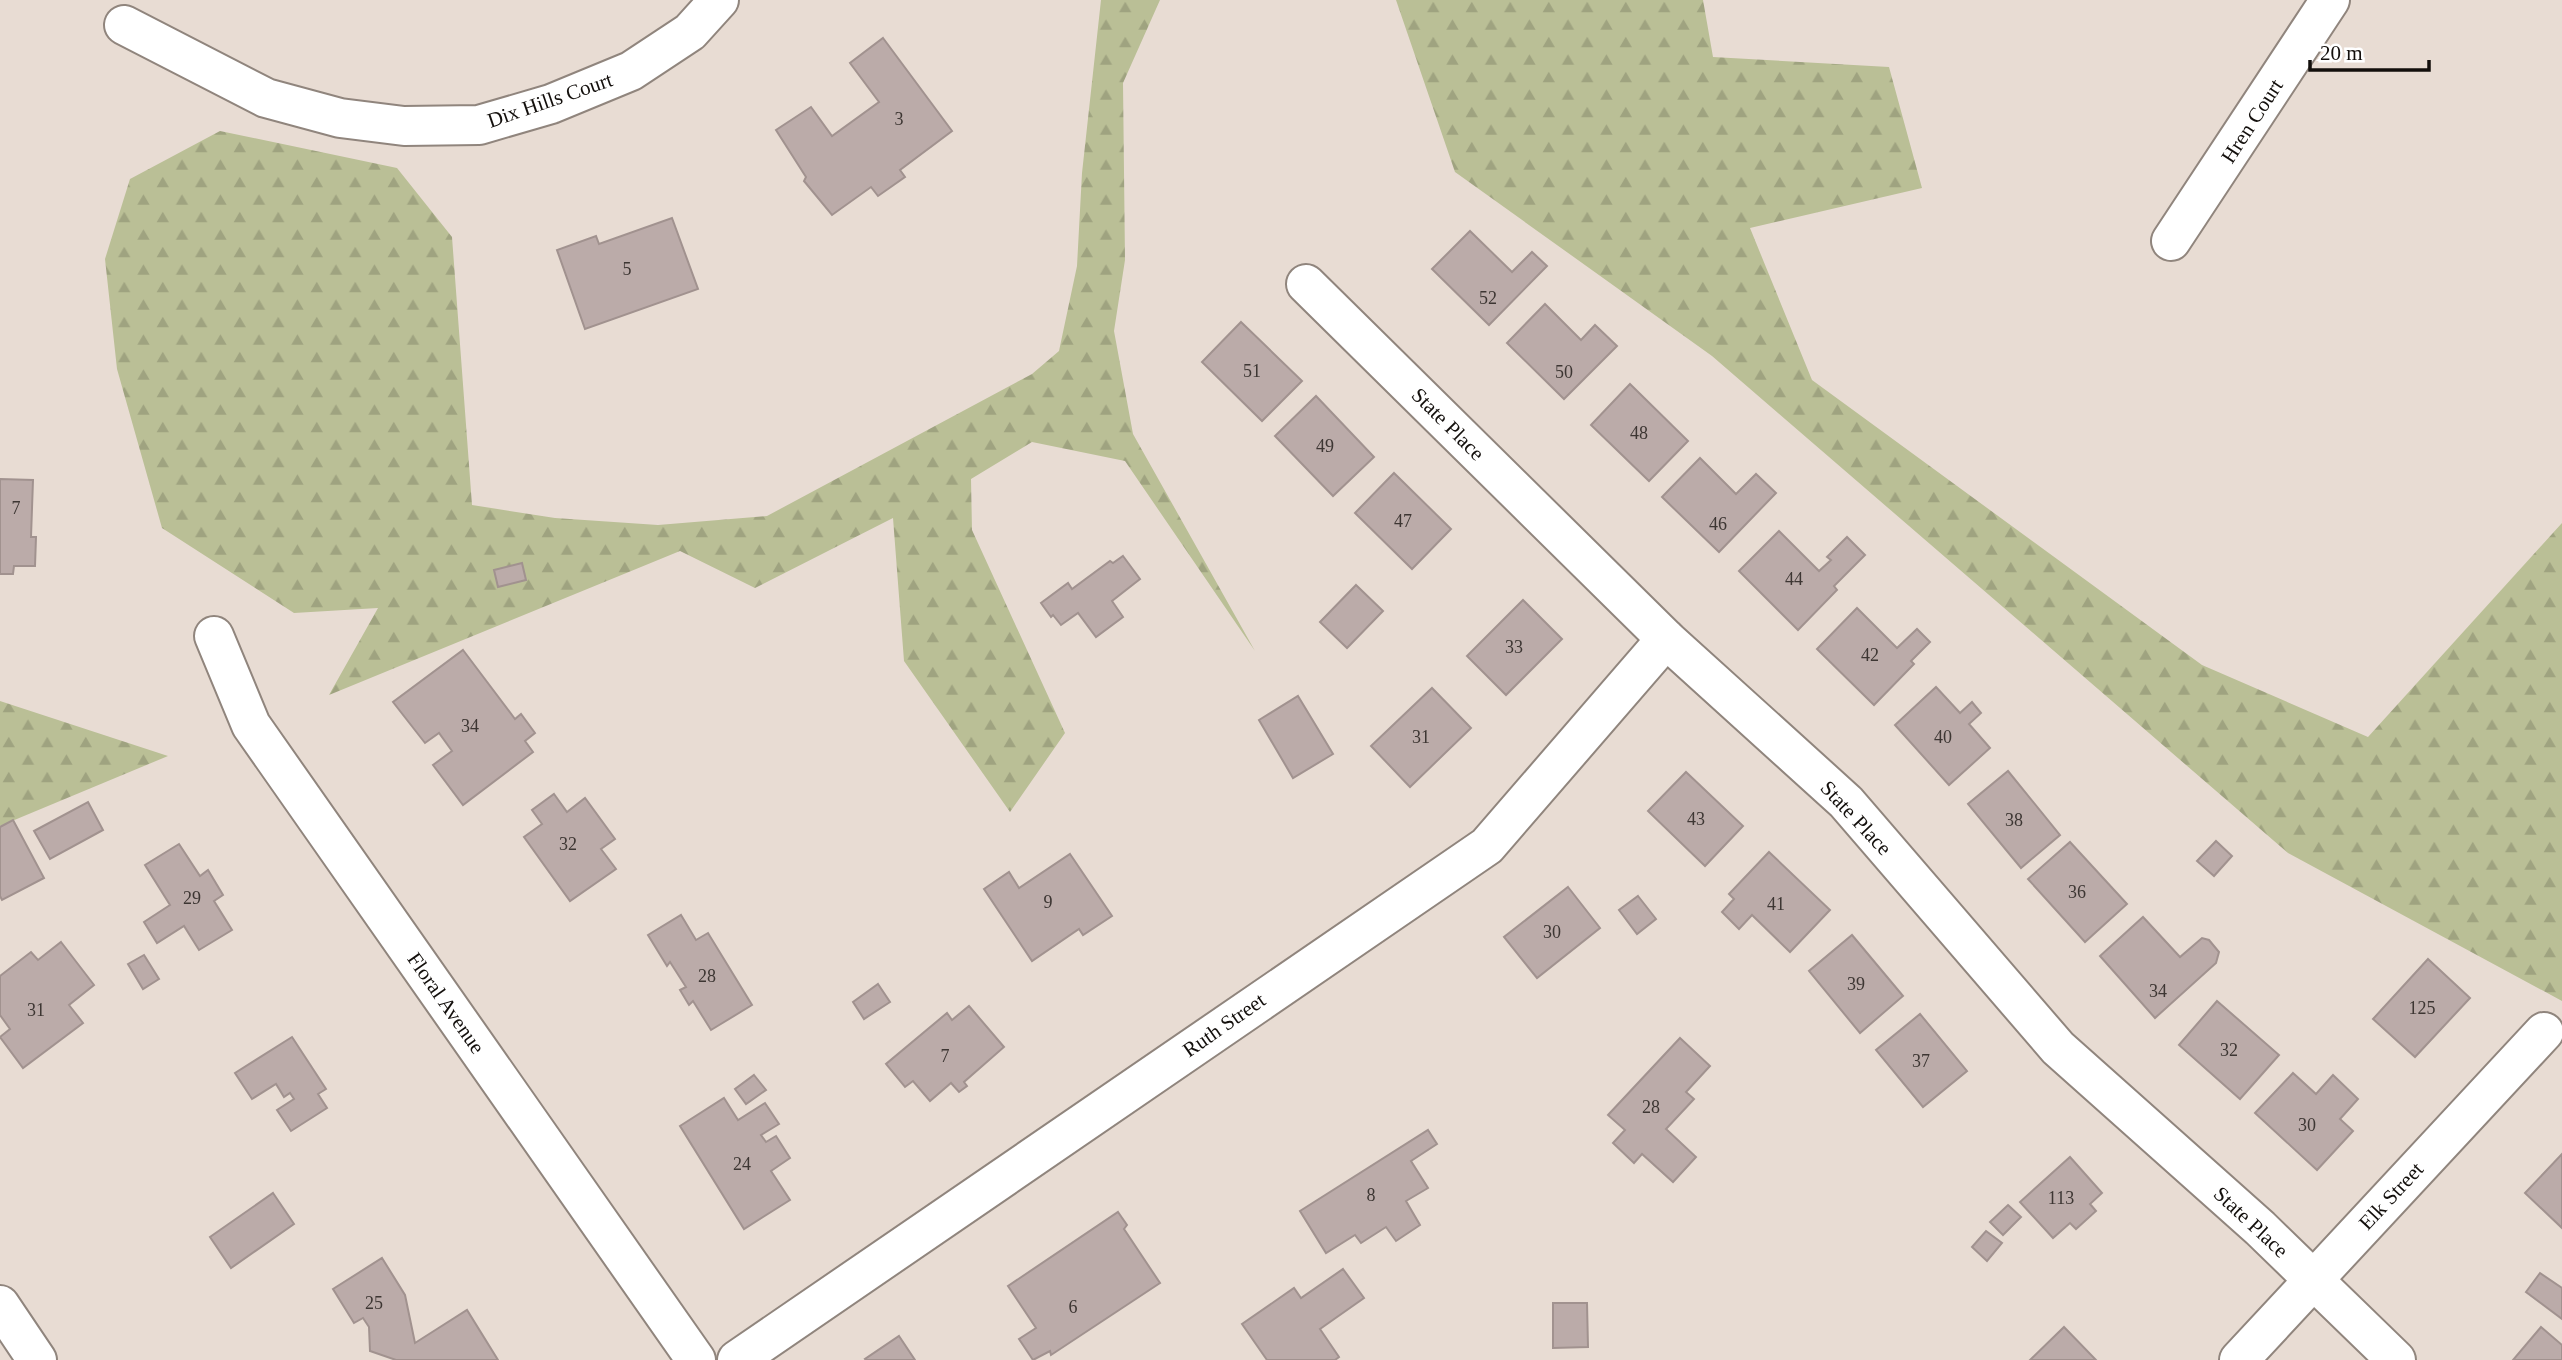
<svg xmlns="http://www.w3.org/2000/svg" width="2562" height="1360" font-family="'Times New Roman',serif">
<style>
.forest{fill:url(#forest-firs)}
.building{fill:#bbaba9;stroke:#a1928f;stroke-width:2}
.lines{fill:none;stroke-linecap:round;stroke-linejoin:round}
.minor-casing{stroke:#90857d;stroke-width:42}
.minor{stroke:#fff;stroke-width:38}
.labels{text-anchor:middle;stroke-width:7;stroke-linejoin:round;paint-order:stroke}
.number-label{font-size:18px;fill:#3d3633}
.street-label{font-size:21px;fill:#130f0c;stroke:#fff}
</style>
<defs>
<pattern id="forest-firs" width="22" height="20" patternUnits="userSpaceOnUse" patternTransform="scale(1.75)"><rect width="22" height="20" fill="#babf96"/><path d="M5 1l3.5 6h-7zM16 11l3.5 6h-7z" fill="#9fa380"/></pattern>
</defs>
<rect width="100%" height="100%" fill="#e8dcd3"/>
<g class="forest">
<polygon points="1101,0 1160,0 1123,83 1125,260 1114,331 1133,434 1255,651 1125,461 1032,442 971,479 972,530 1065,733 1010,812 904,661 893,518 755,588 680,551 329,695 378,608 294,613 162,528 117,369 105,259 130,179 220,131 397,168 452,237 472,505 555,518 658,525 767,516 1032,374 1059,351 1077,266 1082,173"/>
<polygon points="1396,0 1703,0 1713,57 1889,67 1922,188 1750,228 1812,380 2202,665 2368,737 2562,523 2562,1001 2288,853 1712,356 1455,172"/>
<polygon points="0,701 168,756 0,826"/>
</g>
<g class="building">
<polygon points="883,38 952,131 900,170 905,177 878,196 871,187 832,215 804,181 806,177 776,130 811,107 832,136 879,102 850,63"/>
<polygon points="672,218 698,289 585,329 557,250 596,236 599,244"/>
<polygon points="1470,231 1512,272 1532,252 1547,266 1489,325 1432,269"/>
<polygon points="1545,304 1581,340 1595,325 1617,346 1564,399 1507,343"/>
<polygon points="1241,322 1302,381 1262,421 1202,362"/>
<polygon points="1630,384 1688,441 1649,481 1591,425"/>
<polygon points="1316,396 1374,457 1333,496 1275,436"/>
<polygon points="1700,458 1736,494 1756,474 1776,493 1719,552 1662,497"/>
<polygon points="1394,473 1451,529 1412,569 1355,513"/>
<polygon points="0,479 33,480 31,537 36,537 35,566 14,566 13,574 0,574"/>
<polygon points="1779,531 1819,571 1831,560 1827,557 1847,537 1865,555 1834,586 1837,590 1798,630 1739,571"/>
<polygon points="1123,556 1140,579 1112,601 1123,617 1096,637 1078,613 1061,625 1053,615 1051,617 1041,603 1068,583 1072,589 1110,561 1113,563"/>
<polygon points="522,563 526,580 498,587 494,570"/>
<polygon points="1356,585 1383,611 1347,648 1320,622"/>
<polygon points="1523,600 1562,639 1506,695 1467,656"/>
<polygon points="1857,608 1897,648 1917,629 1930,642 1911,661 1914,664 1874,705 1817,649"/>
<polygon points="463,650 515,719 521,714 535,733 525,741 533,752 463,805 433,765 452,751 439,733 425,743 393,702"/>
<polygon points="1936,687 1960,713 1972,702 1981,713 1969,724 1990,748 1949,785 1895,725"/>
<polygon points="1432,688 1471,728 1410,787 1371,746"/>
<polygon points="1298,696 1333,754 1293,778 1259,720"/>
<polygon points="2008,771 2060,835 2021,868 1968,804"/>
<polygon points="1686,772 1743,826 1705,866 1648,811"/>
<polygon points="554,794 567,812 585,798 615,839 601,849 616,869 570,901 524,837 542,824 532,810"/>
<polygon points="88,802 103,830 50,859 34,831"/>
<polygon points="13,820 44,878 2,900 0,896 0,827"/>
<polygon points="2216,841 2232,856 2214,876 2197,861"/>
<polygon points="2070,842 2127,904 2085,942 2028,879"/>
<polygon points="179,844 200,876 208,870 223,895 214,901 232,930 199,950 184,926 157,943 144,922 170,905 145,865"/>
<polygon points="1769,852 1830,910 1790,952 1752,915 1739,929 1722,912 1734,899 1729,894"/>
<polygon points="1070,854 1112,916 1083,935 1079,929 1032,961 984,889 1009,872 1019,888"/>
<polygon points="1568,887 1600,928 1537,978 1504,937"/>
<polygon points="1638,896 1656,919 1637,934 1619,910"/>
<polygon points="681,915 696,940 708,933 752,1005 711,1030 693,1001 689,1005 680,990 686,987 670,962 667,966 648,935"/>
<polygon points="2143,917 2180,957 2202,938 2209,940 2219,952 2216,963 2155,1018 2100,956"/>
<polygon points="1852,935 1903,996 1860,1033 1809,971"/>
<polygon points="61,942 94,985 69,1005 83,1023 23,1068 0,1037 10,1029 0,1015 0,976 31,952 38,960"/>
<polygon points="144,955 159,979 143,989 128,964"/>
<polygon points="2428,959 2470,998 2415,1057 2373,1019"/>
<polygon points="878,984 890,1002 864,1019 853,1002"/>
<polygon points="2217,1001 2279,1055 2240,1099 2179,1045"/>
<polygon points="969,1006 1004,1047 964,1082 967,1086 959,1092 951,1083 930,1101 913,1081 905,1087 886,1064 947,1013 952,1020"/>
<polygon points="1920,1014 1967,1071 1923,1107 1876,1050"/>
<polygon points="292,1037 326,1089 318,1094 327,1108 291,1131 277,1110 294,1099 290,1093 284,1097 276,1084 252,1099 235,1073"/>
<polygon points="1680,1038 1710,1066 1686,1092 1694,1099 1666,1129 1696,1157 1673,1182 1642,1154 1634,1163 1613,1143 1625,1130 1608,1115"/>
<polygon points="2293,1073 2316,1094 2333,1075 2358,1099 2340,1119 2353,1131 2317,1170 2255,1113"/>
<polygon points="754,1075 766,1090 746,1104 735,1089"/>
<polygon points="724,1098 738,1120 765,1103 779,1124 761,1135 766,1142 776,1136 790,1158 771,1171 790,1200 744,1229 680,1126"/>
<polygon points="1428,1130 1437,1144 1411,1161 1428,1188 1406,1201 1420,1225 1396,1241 1386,1227 1361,1243 1355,1235 1326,1253 1300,1211"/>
<polygon points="2562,1154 2562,1228 2525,1193"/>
<polygon points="2070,1157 2102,1193 2090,1204 2096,1211 2076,1229 2070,1223 2053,1238 2020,1202"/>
<polygon points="273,1193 294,1224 231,1268 210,1237"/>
<polygon points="2008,1205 2021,1217 2003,1235 1990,1222"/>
<polygon points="1118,1212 1127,1225 1124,1229 1160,1283 1051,1355 1050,1351 1033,1360 1019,1339 1036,1328 1008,1286"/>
<polygon points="1986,1231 2002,1243 1987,1261 1972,1247"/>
<polygon points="382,1258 405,1295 415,1343 467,1310 498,1360 396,1360 370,1351 369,1327 363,1318 354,1323 333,1289"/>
<polygon points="1343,1269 1364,1298 1320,1329 1339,1357 1335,1360 1267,1360 1242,1324 1294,1288 1301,1298"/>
<polygon points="2540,1273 2562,1288 2562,1319 2526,1292"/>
<polygon points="1553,1303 1587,1303 1588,1347 1553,1348"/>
<polygon points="2064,1327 2096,1360 2030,1360"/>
<polygon points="2541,1327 2562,1345 2562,1360 2513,1360"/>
<polygon points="899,1336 915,1360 866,1360 865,1359"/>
</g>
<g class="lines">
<defs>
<g id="minor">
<polyline points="124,25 266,98 340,118 404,126 479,125 551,104 631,71 690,32 719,0"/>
<polyline points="2171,241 2330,0"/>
<polyline points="1306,284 1666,639 1846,802 2058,1048 2260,1228 2396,1360"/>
<polyline points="214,636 251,725 696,1360"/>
<polyline points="0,1305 37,1360"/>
<polyline points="737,1360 1487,846 1666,639"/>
<polyline points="2239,1360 2544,1032"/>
</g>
</defs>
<use href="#minor" class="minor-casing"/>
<use href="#minor" class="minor"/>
</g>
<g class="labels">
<g class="number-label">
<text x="899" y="125">3</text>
<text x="627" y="275">5</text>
<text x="1488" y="304">52</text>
<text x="1252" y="377">51</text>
<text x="1564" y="378">50</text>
<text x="1639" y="439">48</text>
<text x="1325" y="452">49</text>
<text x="16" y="514">7</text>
<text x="1403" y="527">47</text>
<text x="1718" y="530">46</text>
<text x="1794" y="585">44</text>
<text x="1514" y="653">33</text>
<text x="1870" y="661">42</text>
<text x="470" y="732">34</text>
<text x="1421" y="743">31</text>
<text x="1943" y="743">40</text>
<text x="1696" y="825">43</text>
<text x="2014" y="826">38</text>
<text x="568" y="850">32</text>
<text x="2077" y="898">36</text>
<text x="192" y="904">29</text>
<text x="1048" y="908">9</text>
<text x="1776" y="910">41</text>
<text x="1552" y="938">30</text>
<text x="707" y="982">28</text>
<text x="1856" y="990">39</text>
<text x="2158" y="997">34</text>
<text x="2422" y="1014">125</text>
<text x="36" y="1016">31</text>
<text x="2229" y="1056">32</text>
<text x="945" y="1062">7</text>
<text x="1921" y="1067">37</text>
<text x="1651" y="1113">28</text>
<text x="2307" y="1131">30</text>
<text x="742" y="1170">24</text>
<text x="1371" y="1201">8</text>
<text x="2061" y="1204">113</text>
<text x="374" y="1309">25</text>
<text x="1073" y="1313">6</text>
</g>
<g class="street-label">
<text transform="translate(550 100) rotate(-19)" y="7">Dix Hills Court</text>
<text transform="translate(2252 121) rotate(-57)" y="7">Hren Court</text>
<text transform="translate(1448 424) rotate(45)" y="7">State Place</text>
<text transform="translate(1856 818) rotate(47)" y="7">State Place</text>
<text transform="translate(446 1003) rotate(55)" y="7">Floral Avenue</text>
<text transform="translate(1224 1025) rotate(-35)" y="7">Ruth Street</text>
<text transform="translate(2391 1196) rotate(-47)" y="7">Elk Street</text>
<text transform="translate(2251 1222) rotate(43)" y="7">State Place</text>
</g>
</g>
<path d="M2310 60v10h119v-10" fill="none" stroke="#130f0c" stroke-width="3.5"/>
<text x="2320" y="60" font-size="21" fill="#130f0c" stroke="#ffffff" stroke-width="5" paint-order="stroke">20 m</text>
</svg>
